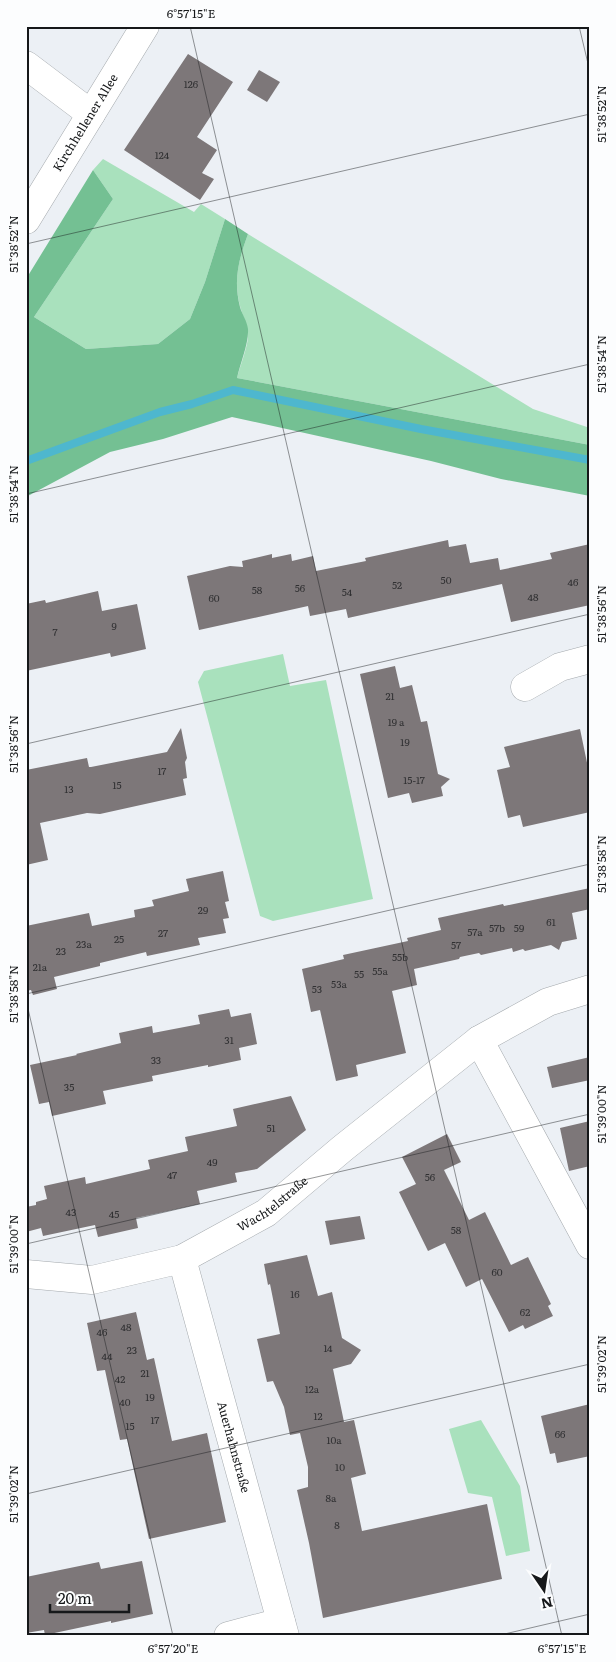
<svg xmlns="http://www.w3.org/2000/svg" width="616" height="1662" font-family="Literata,serif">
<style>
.green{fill:#a9e1bd}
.forest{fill:#74c093}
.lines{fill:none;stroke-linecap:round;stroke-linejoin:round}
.stream{stroke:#4eb7ce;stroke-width:8}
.building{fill:#7d7779}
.minor-casing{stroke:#a4a9ad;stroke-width:29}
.major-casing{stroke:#a4a9ad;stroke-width:29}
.minor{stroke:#fff;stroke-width:28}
.major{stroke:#fff;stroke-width:28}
.ticks{fill:none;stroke:#16181a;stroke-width:1;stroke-opacity:0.45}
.labels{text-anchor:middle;stroke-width:4;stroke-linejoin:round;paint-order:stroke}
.number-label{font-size:10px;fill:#303032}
.street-label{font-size:12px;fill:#16181a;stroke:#fcfdfe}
.neatline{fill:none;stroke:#16181a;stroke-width:2}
.ticks-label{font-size:12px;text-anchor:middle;fill:#16181a}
</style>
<rect width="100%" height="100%" fill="#ecf0f5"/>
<g class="green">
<polygon points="103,159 194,212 201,204 225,219 205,282 190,319 158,344 86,349 34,317 113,199 93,170"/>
<path d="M248 234 533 409 590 428V445L237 378C240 366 247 349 248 337 248 326 243 317 240 306 233 279 239 259 248 234Z"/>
<polygon points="283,654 290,686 326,680 373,899 273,921 260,916 198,682 204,671"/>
<polygon points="481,1420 520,1486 530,1551 506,1556 492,1497 468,1493 449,1429"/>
</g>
<path class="forest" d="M93 170 113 199 34 317 86 349 158 344 190 319 205 282 225 219 248 234C239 259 233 279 240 307 242 314 247 321 248 329 249 343 240 364 237 378L590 445V496L501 479 431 461 232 417 163 439 110 452 26 497V279Z"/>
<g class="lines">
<polyline class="stream" points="26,461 160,412 192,404 233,390 421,429 590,460"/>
</g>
<g class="building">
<polygon points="188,54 233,82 197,137 217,150 202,173 214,179 200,200 124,150"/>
<polygon points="259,70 280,82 267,102 247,90"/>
<polygon points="448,540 449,547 466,544 470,563 498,558 500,570 552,559 550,553 590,544 590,605 511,622 502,584 348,618 346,609 310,616 308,606 199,630 187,576 230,566 243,567 242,561 272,554 272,558 291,554 292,561 313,556 316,571 366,561 365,558"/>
<polygon points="98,591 102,611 137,604 146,649 111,657 110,653 26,671 26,604 45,600 46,603"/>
<polygon points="395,666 400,688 412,685 421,722 427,721 438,774 450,779 441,787 443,796 412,803 409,793 388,798 360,674"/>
<polygon points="181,728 187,758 185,762 187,778 183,779 186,795 100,814 87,813 40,823 48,860 26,865 26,770 87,758 89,767 91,767 167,752"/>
<polygon points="580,729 590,777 590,812 523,827 520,815 508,818 497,770 510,767 504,747"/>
<polygon points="223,871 229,901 225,902 229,918 223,919 226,933 198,938 200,945 147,956 146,952 100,963 100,966 54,977 57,989 33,995 31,990 26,991 26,926 89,913 92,926 135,917 134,910 154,906 152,900 189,891 186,879"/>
<polygon points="590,888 590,909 572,913 577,939 562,942 559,950 551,945 525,951 523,949 513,952 512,948 481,955 479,953 460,957 459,959 414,969 417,985 392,991 406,1053 356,1065 358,1076 336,1081 320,1010 311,1012 302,969 344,959 343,955 408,941 407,938 441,930 438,918 503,904 504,906"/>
<polygon points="229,1009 231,1017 251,1013 257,1044 239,1048 241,1060 208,1067 208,1065 152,1076 153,1081 103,1091 106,1104 52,1116 49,1102 39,1104 30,1065 77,1055 76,1054 121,1043 119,1033 152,1026 153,1033 200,1024 198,1015"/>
<polygon points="590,1057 590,1080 552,1088 547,1067"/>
<polygon points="291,1096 306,1130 257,1169 235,1173 237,1182 197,1191 200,1204 136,1218 138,1228 98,1237 95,1225 43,1236 41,1228 26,1232 26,1207 36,1205 36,1202 47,1199 44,1186 85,1177 86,1184 150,1169 148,1160 188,1151 185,1137 237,1126 233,1109"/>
<polygon points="590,1121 590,1166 569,1171 560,1128"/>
<polygon points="447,1134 461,1162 444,1170 469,1220 485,1212 511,1265 528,1257 551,1304 548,1306 553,1316 525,1329 523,1325 509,1332 482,1279 466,1287 445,1243 428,1251 399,1192 416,1184 402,1157"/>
<polygon points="360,1216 365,1239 330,1245 325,1221"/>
<polygon points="307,1255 318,1296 332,1292 342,1338 361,1350 351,1364 333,1369 344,1422 354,1420 366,1474 351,1478 362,1531 487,1504 502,1579 323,1618 309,1543 297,1490 308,1487 308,1467 300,1433 290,1435 284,1407 273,1381 267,1382 257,1339 280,1334 270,1284 268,1285 264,1264"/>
<polygon points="136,1312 147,1360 154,1358 172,1441 207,1433 226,1522 149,1539 127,1439 120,1440 105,1370 97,1371 87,1323"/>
<polygon points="590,1404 590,1456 557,1463 555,1453 550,1454 541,1416"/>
<polygon points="142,1561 153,1614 111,1623 111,1621 45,1635 44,1630 26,1633 26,1577 99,1562 101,1569"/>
</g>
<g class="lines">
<defs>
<g id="minor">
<polyline points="26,65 91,114"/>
<polyline points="525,687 560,667 590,659"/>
<polyline points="479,1040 590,1245"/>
<path id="s1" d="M182 1259 285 1636"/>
<path id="s2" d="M26 1274 92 1280 182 1259 266 1213 343 1148 479 1040 548 1002 590 989"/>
<polyline points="228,1636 281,1622"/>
</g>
<g id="major">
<path id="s3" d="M26 220 145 26"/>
</g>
</defs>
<use href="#minor" class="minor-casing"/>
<use href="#major" class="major-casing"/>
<use href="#minor" class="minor"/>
<use href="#major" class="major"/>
</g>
<path class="ticks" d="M190 26 562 1636M579 26 590 72M26 244 590 114M26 494 590 364M26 744 590 614M26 994 590 864M26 1000 173 1636M26 1244 590 1114M26 1494 590 1364M496 1636 590 1614"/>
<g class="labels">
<g class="number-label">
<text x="191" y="88">126</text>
<text x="162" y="159">124</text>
<text x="446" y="584">50</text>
<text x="573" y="586">46</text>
<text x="397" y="589">52</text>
<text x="300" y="592">56</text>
<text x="257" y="594">58</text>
<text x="347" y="596">54</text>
<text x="533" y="601">48</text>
<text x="214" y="602">60</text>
<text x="114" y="630">9</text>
<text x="55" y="636">7</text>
<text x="390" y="700">21</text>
<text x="396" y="726">19 a</text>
<text x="405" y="746">19</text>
<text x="162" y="775">17</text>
<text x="414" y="784">15-17</text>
<text x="117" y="789">15</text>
<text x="69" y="793">13</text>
<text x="203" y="914">29</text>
<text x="551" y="926">61</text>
<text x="497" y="932">57b</text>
<text x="519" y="932">59</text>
<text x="475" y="936">57a</text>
<text x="163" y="937">27</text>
<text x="119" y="943">25</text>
<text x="84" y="948">23a</text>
<text x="456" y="949">57</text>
<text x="61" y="955">23</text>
<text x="400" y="961">55b</text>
<text x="40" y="971">21a</text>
<text x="380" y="975">55a</text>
<text x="359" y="978">55</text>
<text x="339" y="988">53a</text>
<text x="317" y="993">53</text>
<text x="229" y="1044">31</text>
<text x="156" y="1064">33</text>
<text x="69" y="1091">35</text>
<text x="271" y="1132">51</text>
<text x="212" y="1166">49</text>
<text x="172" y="1179">47</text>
<text x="430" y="1181">56</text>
<text x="71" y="1216">43</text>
<text x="114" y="1218">45</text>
<text x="456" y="1234">58</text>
<text x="497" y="1276">60</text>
<text x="295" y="1298">16</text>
<text x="525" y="1316">62</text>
<text x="126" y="1331">48</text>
<text x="102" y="1336">46</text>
<text x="328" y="1352">14</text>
<text x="132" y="1354">23</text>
<text x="107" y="1360">44</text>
<text x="145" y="1377">21</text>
<text x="120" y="1383">42</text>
<text x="312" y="1393">12a</text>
<text x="150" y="1401">19</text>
<text x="125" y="1406">40</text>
<text x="318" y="1420">12</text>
<text x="155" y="1424">17</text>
<text x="130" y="1430">15</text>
<text x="560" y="1438">66</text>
<text x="334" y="1444">10a</text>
<text x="340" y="1471">10</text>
<text x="331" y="1502">8a</text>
<text x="337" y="1529">8</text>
</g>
<g class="street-label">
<text dy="4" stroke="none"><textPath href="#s3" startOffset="114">Kirchhellener Allee</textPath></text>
<text dy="4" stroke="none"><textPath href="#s2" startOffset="265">Wachtelstraße</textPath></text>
<text dy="4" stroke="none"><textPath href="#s1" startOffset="195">Auerhahnstraße</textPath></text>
</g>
</g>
<rect width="616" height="1662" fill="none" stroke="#fcfdfe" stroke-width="55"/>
<g transform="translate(544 1590) rotate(167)" stroke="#fcfdfe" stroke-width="4" paint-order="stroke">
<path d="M0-4L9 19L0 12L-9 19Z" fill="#16181a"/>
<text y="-8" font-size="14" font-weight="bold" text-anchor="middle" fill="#16181a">N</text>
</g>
<path d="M50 1604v8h79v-8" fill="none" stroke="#16181a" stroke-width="2.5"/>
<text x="58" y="1604" font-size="15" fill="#16181a" stroke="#fcfdfe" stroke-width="4" paint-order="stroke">20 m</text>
<rect x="28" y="28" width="560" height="1606" class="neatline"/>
<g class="ticks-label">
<text x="191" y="18">6°57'15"E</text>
<text transform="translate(602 114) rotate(-90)" y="4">51°38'52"N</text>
<text transform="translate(14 244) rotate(-90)" y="4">51°38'52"N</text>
<text transform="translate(602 364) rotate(-90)" y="4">51°38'54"N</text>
<text transform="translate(14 494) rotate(-90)" y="4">51°38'54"N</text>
<text transform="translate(602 614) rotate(-90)" y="4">51°38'56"N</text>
<text transform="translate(14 744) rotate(-90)" y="4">51°38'56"N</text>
<text transform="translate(602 864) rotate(-90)" y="4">51°38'58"N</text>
<text transform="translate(14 994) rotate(-90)" y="4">51°38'58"N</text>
<text transform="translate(602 1114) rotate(-90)" y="4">51°39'00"N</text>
<text transform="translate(14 1244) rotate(-90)" y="4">51°39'00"N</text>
<text transform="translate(602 1364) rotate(-90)" y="4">51°39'02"N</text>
<text transform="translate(14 1494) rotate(-90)" y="4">51°39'02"N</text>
<text x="173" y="1653">6°57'20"E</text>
<text x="562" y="1653">6°57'15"E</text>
</g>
</svg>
